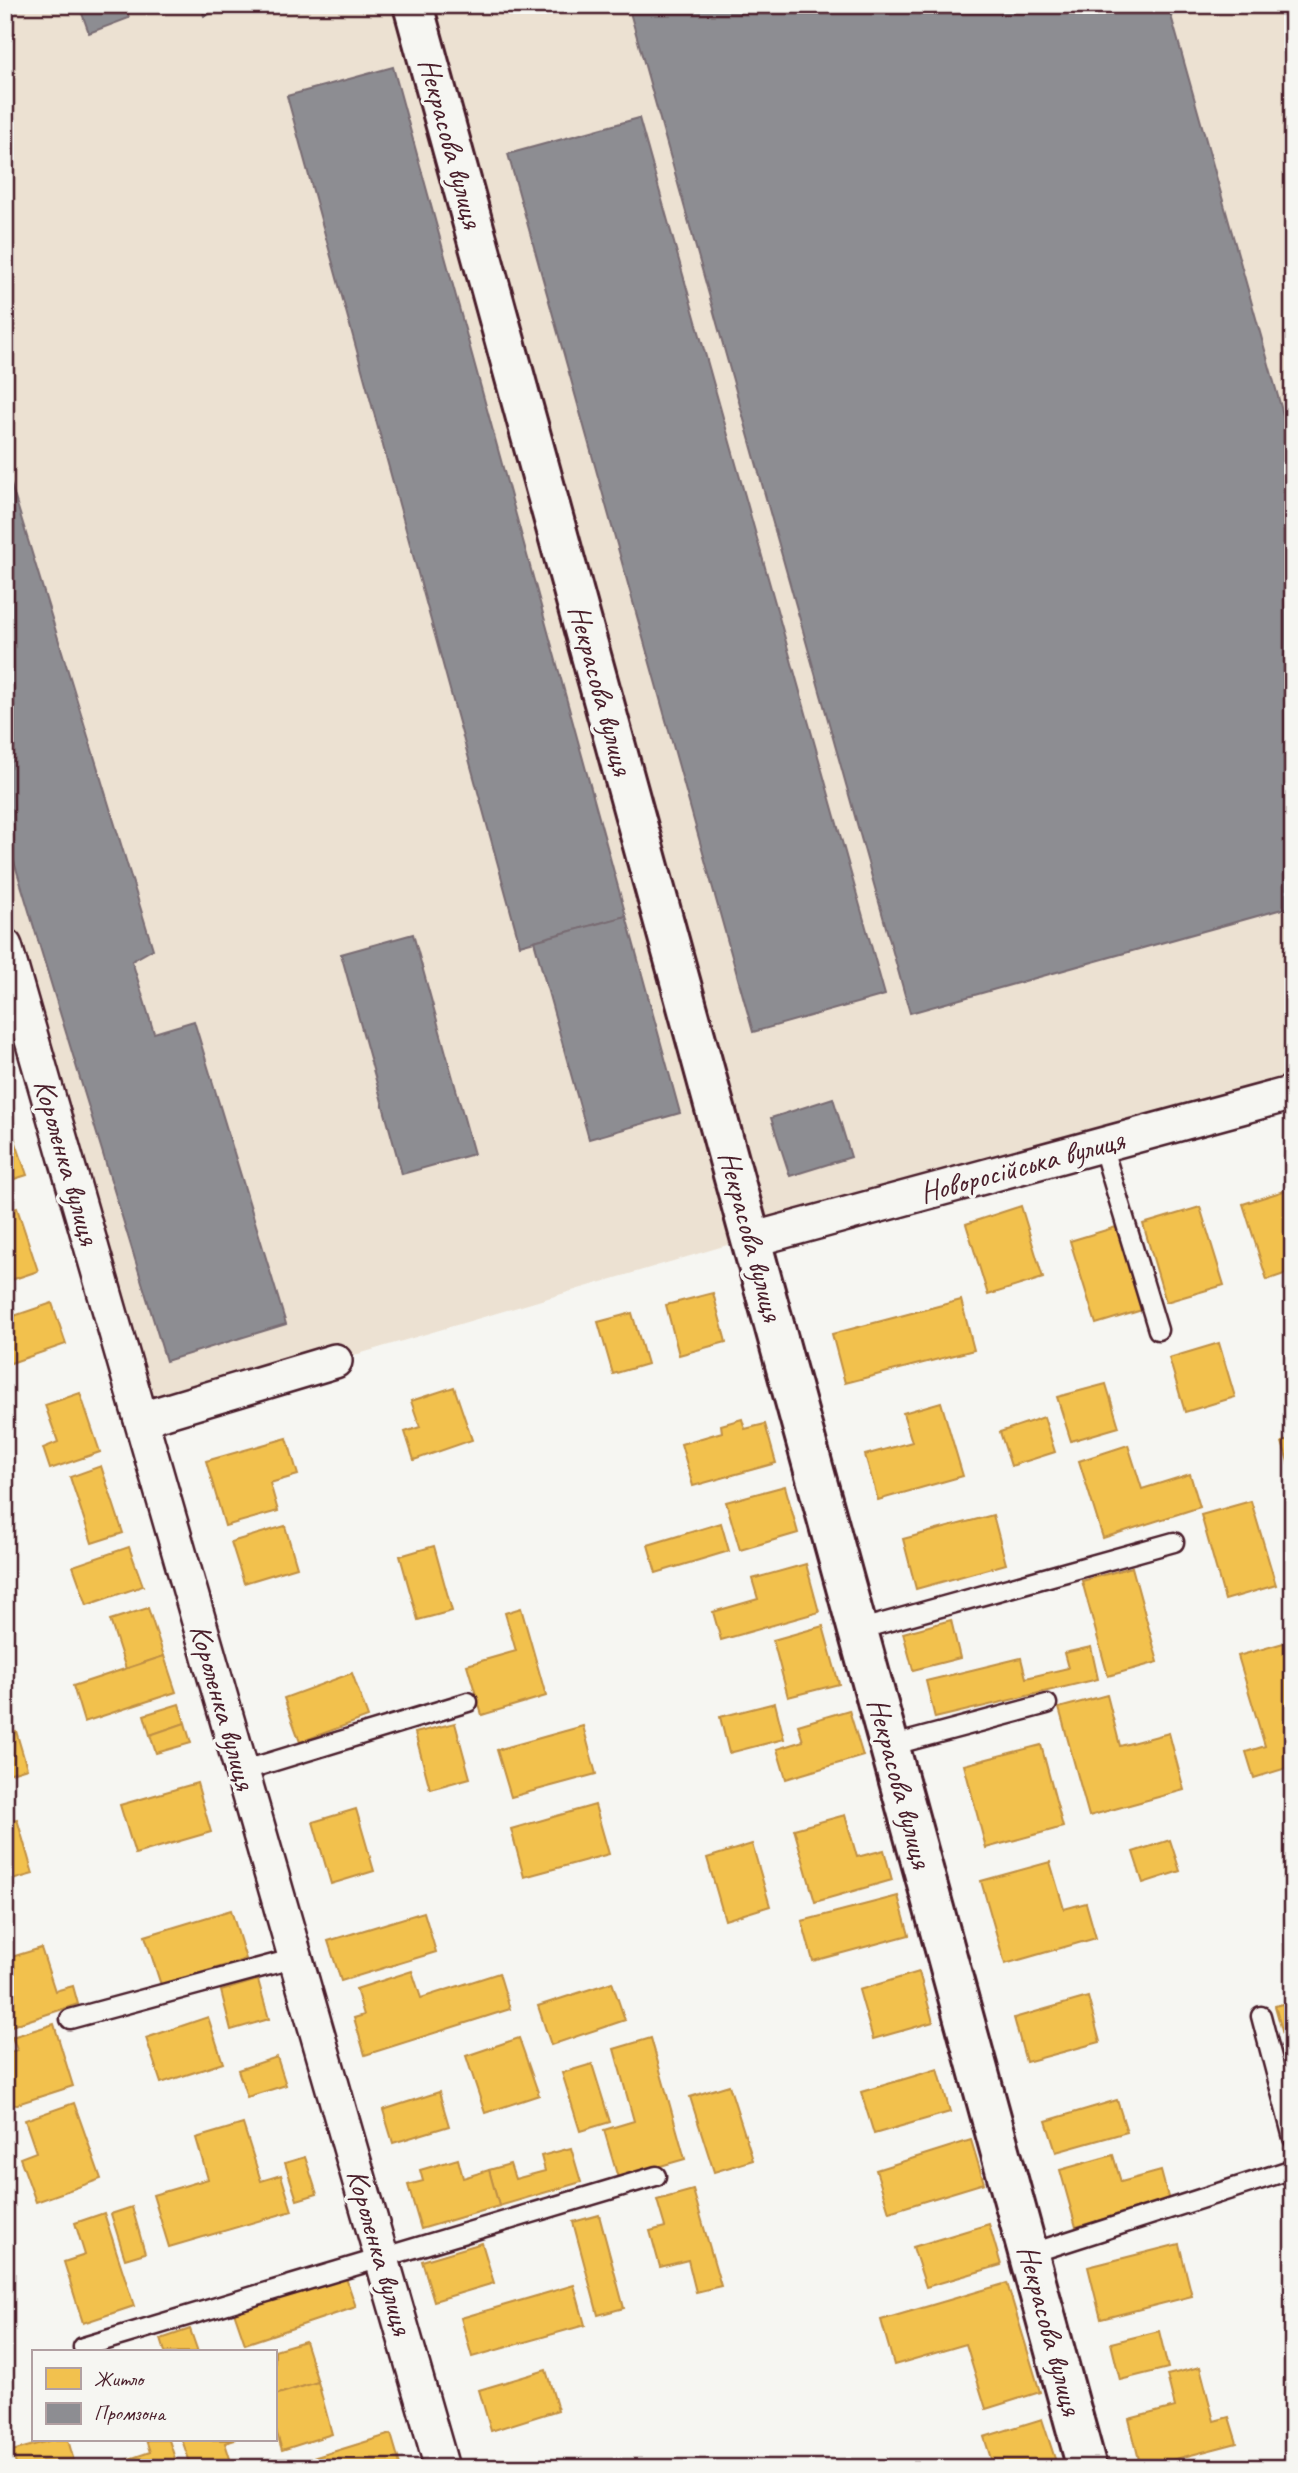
<svg xmlns="http://www.w3.org/2000/svg" width="1298" height="2473" font-family="Caveat,sans-serif">
<style>
.built{fill:#ece1d2}
.homes{fill:#f2c14e;stroke:#c09044;stroke-width:2}
.industry{fill:#8d8d92;stroke:#796c73;stroke-width:2}
.lines{fill:none;stroke-linecap:round;stroke-linejoin:round}
.service-casing{stroke:#4a1f2b;stroke-width:23}
.minor-casing{stroke:#4a1f2b;stroke-width:38}
.tertiary-casing{stroke:#4a1f2b;stroke-width:44}
.service{stroke:#f6f6f2;stroke-width:18}
.minor{stroke:#f6f6f2;stroke-width:33}
.tertiary{stroke:#f6f6f2;stroke-width:38}
.labels{text-anchor:middle;stroke-width:7;stroke-linejoin:round;paint-order:stroke}
.street-label{font-size:30px;fill:#4a1f2b;stroke:#f6f6f2}
</style>
<rect width="100%" height="100%" fill="#f6f6f2"/>
<filter id="ink" filterUnits="userSpaceOnUse"><feTurbulence type="fractalNoise" baseFrequency=".0143" numOctaves="2"/><feDisplacementMap in="SourceGraphic" scale="14" xChannelSelector="R" yChannelSelector="G"/><feConvolveMatrix kernelMatrix="1 2 1 2 8 2 1 2 1" color-interpolation-filters="sRGB"/></filter>
<g filter="url(#ink)">
<polygon class="built" points="5,5 1293,5 1293,1092 751,1238 142,1418 5,942"/>
<g class="homes">
<polygon points="12,1131 27,1175 5,1182 5,1134"/>
<polygon points="1293,1188 1293,1271 1267,1280 1243,1204"/>
<polygon points="1021,1206 1043,1278 988,1295 966,1224"/>
<polygon points="1200,1207 1224,1285 1166,1302 1143,1224"/>
<polygon points="17,1208 38,1271 5,1282 5,1212"/>
<polygon points="1116,1227 1142,1310 1096,1324 1070,1241"/>
<polygon points="713,1293 726,1342 679,1355 666,1305"/>
<polygon points="961,1300 974,1350 845,1383 832,1334"/>
<polygon points="52,1303 66,1344 5,1365 5,1319"/>
<polygon points="632,1313 647,1364 613,1374 598,1322"/>
<polygon points="1219,1343 1235,1397 1185,1412 1169,1358"/>
<polygon points="1106,1384 1119,1427 1071,1441 1057,1397"/>
<polygon points="454,1387 472,1440 414,1460 405,1432 420,1427 411,1401"/>
<polygon points="80,1393 100,1452 50,1469 43,1448 58,1442 45,1405"/>
<polygon points="941,1402 963,1476 878,1500 865,1455 912,1442 903,1413"/>
<polygon points="1044,1417 1055,1452 1011,1466 1000,1432"/>
<polygon points="742,1419 745,1429 765,1424 776,1463 693,1486 681,1444 722,1432 721,1425"/>
<polygon points="287,1438 298,1475 270,1483 278,1511 225,1526 206,1461"/>
<polygon points="1293,1439 1293,1478 1282,1442"/>
<polygon points="1128,1445 1142,1489 1190,1474 1200,1507 1103,1538 1079,1461"/>
<polygon points="101,1466 123,1533 92,1543 70,1477"/>
<polygon points="785,1486 798,1533 740,1550 726,1502"/>
<polygon points="1251,1501 1276,1585 1225,1600 1201,1515"/>
<polygon points="993,1515 1006,1564 916,1589 903,1539"/>
<polygon points="721,1523 729,1551 656,1573 648,1545"/>
<polygon points="285,1526 297,1567 244,1583 231,1542"/>
<polygon points="434,1546 452,1611 418,1620 400,1556"/>
<polygon points="129,1547 143,1586 87,1605 73,1566"/>
<polygon points="806,1564 819,1612 721,1640 713,1612 758,1599 752,1579"/>
<polygon points="1132,1567 1158,1662 1108,1676 1082,1581"/>
<polygon points="148,1608 164,1656 126,1669 110,1620"/>
<polygon points="521,1608 546,1696 482,1715 467,1665 516,1651 505,1613"/>
<polygon points="951,1620 960,1658 913,1670 903,1633"/>
<polygon points="823,1626 839,1684 788,1697 773,1640"/>
<polygon points="1287,1642 1293,1660 1293,1766 1254,1778 1246,1752 1265,1746 1238,1656"/>
<polygon points="1091,1647 1098,1679 935,1718 926,1681 1021,1658 1026,1678 1068,1668 1064,1653"/>
<polygon points="164,1656 176,1692 84,1722 73,1686"/>
<polygon points="352,1673 368,1717 300,1742 284,1698"/>
<polygon points="1107,1695 1120,1746 1169,1733 1184,1790 1089,1816 1059,1708"/>
<polygon points="775,1703 784,1739 729,1753 720,1717"/>
<polygon points="179,1704 185,1723 150,1735 144,1715"/>
<polygon points="849,1710 863,1756 786,1779 777,1749 803,1741 798,1725"/>
<polygon points="185,1723 191,1743 156,1753 150,1735"/>
<polygon points="455,1723 470,1778 430,1789 415,1733"/>
<polygon points="583,1726 596,1774 511,1797 497,1750"/>
<polygon points="16,1731 27,1768 5,1775 5,1734"/>
<polygon points="1041,1745 1063,1827 986,1848 964,1765"/>
<polygon points="197,1783 211,1832 135,1854 120,1805"/>
<polygon points="595,1805 609,1854 524,1877 511,1829"/>
<polygon points="356,1809 374,1871 331,1884 313,1822"/>
<polygon points="845,1815 857,1857 884,1850 892,1880 815,1902 794,1829"/>
<polygon points="17,1819 33,1874 5,1882 5,1823"/>
<polygon points="1170,1840 1180,1871 1143,1883 1133,1852"/>
<polygon points="752,1844 770,1906 725,1920 707,1858"/>
<polygon points="1050,1862 1064,1909 1086,1903 1096,1938 1005,1964 981,1881"/>
<polygon points="898,1896 909,1935 813,1961 802,1921"/>
<polygon points="231,1910 246,1959 161,1985 145,1936"/>
<polygon points="424,1912 436,1952 341,1981 328,1941"/>
<polygon points="41,1948 55,1991 73,1986 78,2004 5,2028 5,1959"/>
<polygon points="412,1971 421,1998 499,1973 510,2009 365,2055 354,2018 364,2015 356,1989"/>
<polygon points="919,1972 933,2022 873,2039 859,1990"/>
<polygon points="258,1980 269,2019 231,2030 221,1991"/>
<polygon points="612,1982 625,2020 551,2045 538,2006"/>
<polygon points="1088,1997 1100,2042 1026,2062 1014,2018"/>
<polygon points="1293,2001 1293,2051 1288,2052 1275,2006"/>
<polygon points="208,2017 223,2063 161,2083 146,2038"/>
<polygon points="54,2024 73,2086 8,2107 5,2097 5,2054 17,2050 12,2037"/>
<polygon points="519,2038 539,2095 485,2113 466,2056"/>
<polygon points="651,2038 685,2159 618,2178 604,2130 634,2121 614,2049"/>
<polygon points="277,2057 286,2085 247,2097 238,2070"/>
<polygon points="592,2064 610,2122 580,2131 562,2073"/>
<polygon points="938,2069 950,2112 874,2134 861,2092"/>
<polygon points="729,2085 753,2160 714,2172 690,2097"/>
<polygon points="439,2092 449,2126 393,2143 383,2110"/>
<polygon points="1117,2100 1127,2132 1056,2152 1046,2121"/>
<polygon points="74,2103 101,2179 36,2202 20,2158 36,2152 25,2120"/>
<polygon points="243,2124 261,2181 281,2175 292,2211 169,2247 153,2195 208,2179 196,2138"/>
<polygon points="971,2140 984,2183 889,2212 876,2170"/>
<polygon points="571,2148 581,2182 499,2206 489,2170 510,2164 515,2179 545,2171 541,2156"/>
<polygon points="1113,2155 1121,2182 1161,2171 1169,2201 1076,2227 1060,2170"/>
<polygon points="305,2157 317,2194 297,2200 285,2163"/>
<polygon points="458,2159 463,2178 489,2170 499,2206 421,2229 408,2185 423,2181 420,2170"/>
<polygon points="693,2190 721,2286 696,2292 688,2260 660,2267 650,2231 665,2227 657,2200"/>
<polygon points="132,2207 145,2253 125,2259 111,2214"/>
<polygon points="104,2213 134,2306 83,2323 64,2262 85,2255 75,2223"/>
<polygon points="599,2215 624,2308 598,2315 573,2222"/>
<polygon points="989,2224 1001,2265 926,2287 913,2247"/>
<polygon points="482,2243 494,2283 434,2301 422,2261"/>
<polygon points="1179,2244 1192,2296 1101,2319 1088,2267"/>
<polygon points="345,2275 356,2307 245,2344 234,2312"/>
<polygon points="1007,2283 1040,2392 986,2409 966,2344 894,2365 881,2320"/>
<polygon points="574,2285 585,2325 472,2357 461,2318"/>
<polygon points="190,2329 198,2352 165,2352 161,2339"/>
<polygon points="1159,2331 1168,2368 1120,2380 1111,2343"/>
<polygon points="305,2341 318,2382 275,2395 275,2352 268,2352"/>
<polygon points="1200,2367 1214,2421 1229,2417 1237,2443 1141,2468 1129,2419 1175,2407 1167,2375"/>
<polygon points="546,2370 558,2410 491,2431 479,2390"/>
<polygon points="318,2382 332,2434 282,2450 275,2427 275,2395"/>
<polygon points="1042,2419 1058,2468 994,2468 984,2437"/>
<polygon points="391,2434 401,2468 316,2468 313,2458"/>
<polygon points="52,2440 68,2440 76,2468 17,2468 12,2451"/>
<polygon points="146,2440 169,2440 178,2468 116,2468 114,2464 150,2452"/>
<polygon points="182,2440 235,2440 225,2443 233,2468 192,2468"/>
</g>
<g class="industry">
<polygon points="79,5 125,5 129,18 89,33"/>
<polygon points="201,5 239,5 204,16"/>
<polygon points="628,5 1168,5 1293,450 1293,906 910,1013"/>
<polygon points="393,67 626,916 520,945 287,96"/>
<polygon points="639,118 885,995 753,1032 508,154"/>
<polygon points="5,465 153,949 132,961 154,1033 194,1021 286,1324 166,1361 5,832"/>
<polygon points="626,916 680,1113 589,1139 534,941"/>
<polygon points="413,934 474,1154 402,1174 341,954"/>
<polygon points="833,1098 851,1157 790,1176 771,1118"/>
</g>
<g class="lines">
<defs>
<g id="service">
<polyline points="1102,1145 1158,1330"/>
<polyline points="858,1630 1174,1542"/>
<polyline points="890,1746 1047,1704"/>
<polyline points="242,1771 468,1702"/>
<polyline points="1261,2016 1293,2138"/>
<polyline points="70,2019 296,1958"/>
<polyline points="1029,2254 1293,2169"/>
<polyline points="83,2347 656,2176"/>
</g>
<g id="minor">
<polyline points="5,946 442,2468"/>
<polyline points="751,1240 1293,1093"/>
<polyline points="141,1419 335,1361"/>
</g>
<polyline id="tertiary" points="413,5 1087,2468"/>
</defs>
<use href="#service" class="service-casing"/>
<use href="#minor" class="minor-casing"/>
<use href="#tertiary" class="tertiary-casing"/>
<use href="#service" class="service"/>
<use href="#minor" class="minor"/>
<use href="#tertiary" class="tertiary"/>
</g>
</g>
<g class="labels">
<g class="street-label">
<text transform="translate(451 143) rotate(75)" y="10">Некрасова вулиця</text>
<text transform="translate(601 690) rotate(75)" y="10">Некрасова вулиця</text>
<text transform="translate(67 1162) rotate(74)" y="10">Короленка вулиця</text>
<text transform="translate(1022 1166) rotate(-15)" y="10">Новоросійська вулиця</text>
<text transform="translate(751 1236) rotate(75)" y="10">Некрасова вулиця</text>
<text transform="translate(223 1707) rotate(74)" y="10">Короленка вулиця</text>
<text transform="translate(900 1783) rotate(75)" y="10">Некрасова вулиця</text>
<text transform="translate(380 2252) rotate(74)" y="10">Короленка вулиця</text>
<text transform="translate(1050 2330) rotate(75)" y="10">Некрасова вулиця</text>
</g>
</g>
<rect width="1298" height="2473" fill="none" stroke="#f6f6f2" stroke-width="28"/>
<rect x="14" y="14" width="1270" height="2445" fill="none" stroke="#4a1f2b" stroke-width="2.5" filter="url(#ink)"/>
<rect x="32" y="2350" width="245" height="91" fill="#f6f6f2" stroke="#b1a0a2" stroke-width="2"/>
<rect x="46" y="2368" width="35" height="21" fill="#f2c14e" stroke="#b1a0a2" stroke-width="2"/>
<text x="94" y="2386" font-size="21" fill="#4a1f2b">Житло</text>
<rect x="46" y="2403" width="35" height="21" fill="#8d8d92" stroke="#b1a0a2" stroke-width="2"/>
<text x="94" y="2420" font-size="21" fill="#4a1f2b">Промзона</text>
</svg>
